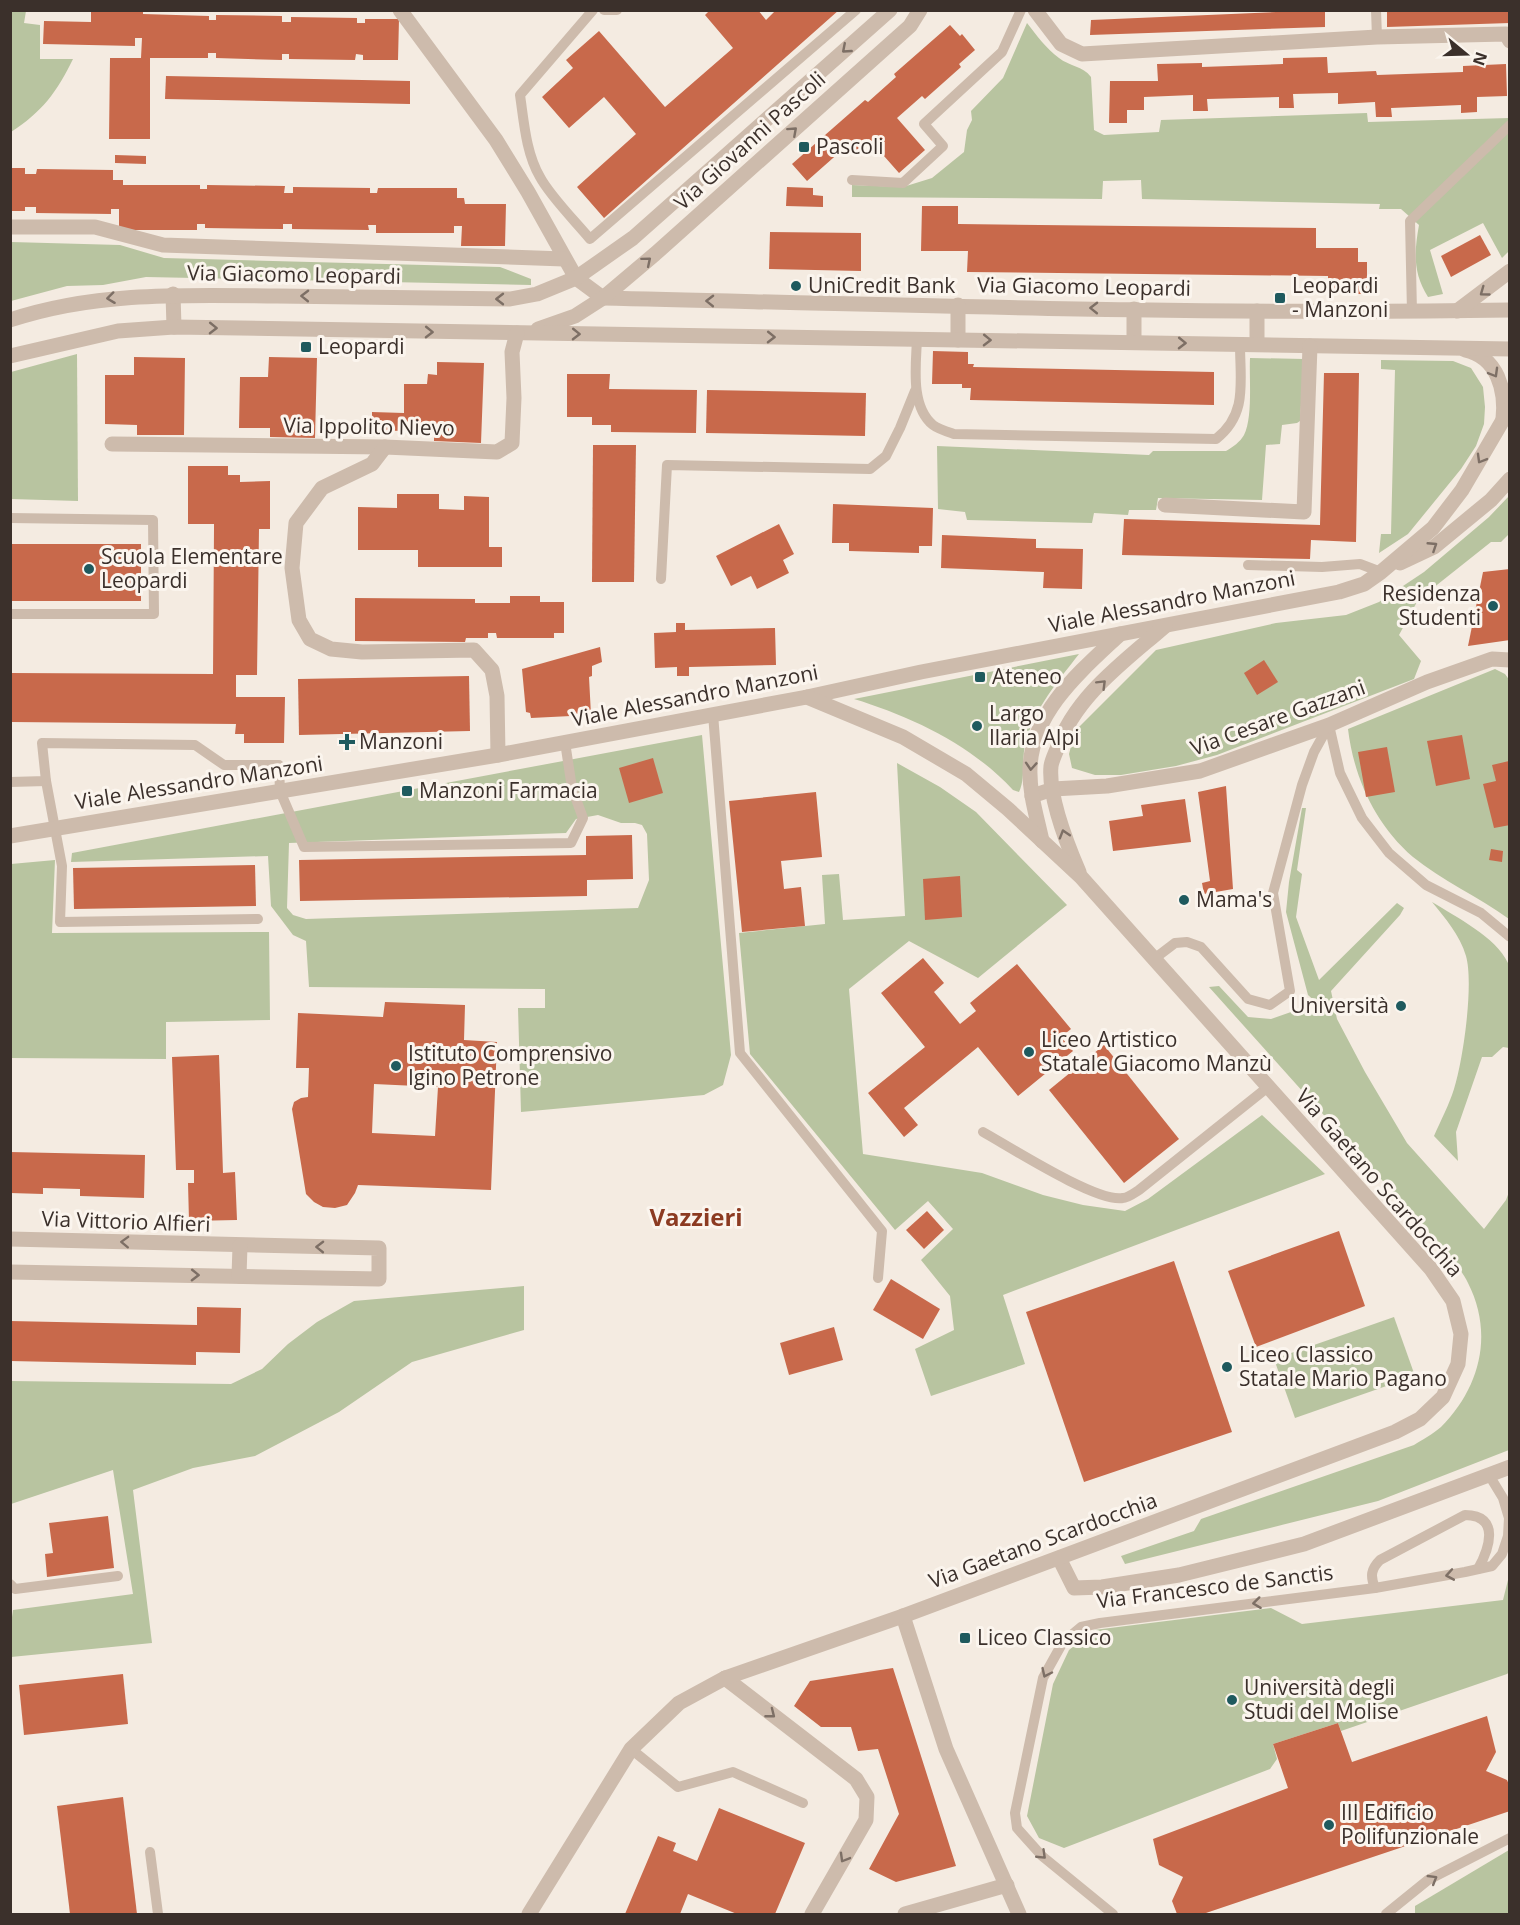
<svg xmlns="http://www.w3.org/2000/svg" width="1520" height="1925" font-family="'Open Sans',sans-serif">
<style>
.green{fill:#b8c4a0;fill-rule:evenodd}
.building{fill:#c8694b;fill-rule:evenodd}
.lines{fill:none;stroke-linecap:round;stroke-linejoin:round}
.service{stroke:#cdbbac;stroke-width:10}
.minor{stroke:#cdbbac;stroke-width:15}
.tertiary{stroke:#cdbbac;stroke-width:15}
.oneway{stroke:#7d6f65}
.poi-dot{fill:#1f5a5e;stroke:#fbf5ee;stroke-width:2}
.labels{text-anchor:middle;stroke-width:6;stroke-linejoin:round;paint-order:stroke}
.street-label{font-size:21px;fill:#3b302b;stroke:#fbf5ee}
.poi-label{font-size:21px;fill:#3b302b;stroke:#fbf5ee;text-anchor:start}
.quarter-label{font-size:24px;font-weight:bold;fill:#8c3b22;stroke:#fbf5ee}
</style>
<rect width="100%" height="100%" fill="#f4ebe1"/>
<g class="green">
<path d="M11 10 26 11 24 23 40 25V59H73C57 92 42 112 11 132Z"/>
<path d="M1027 23C1037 36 1046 48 1059 58 1069 66 1083 66 1091 77L1094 130 1104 135 1159 132 1161 120 1367 113 1368 122 1509 118V251L1502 258 1483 223 1430 250 1443 294 1428 297C1413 273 1414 253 1419 225L1401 209H1379L1380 204 1142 199 1141 180 1103 181 1102 199 852 197V185L903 187 932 178 964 152 967 130 972 120 971 111 1003 78Z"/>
<polygon points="11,242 120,245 164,258 500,267 531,279 531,285 146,277 103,285 67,286 11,301"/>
<polygon points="77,354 78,501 11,499 11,372"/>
<path d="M1250 358 1304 359 1300 421 1297 423 1282 425 1280 444 1266 445 1262 500 1158 498 1156 510H1129L1128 515 1094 513 1092 523 967 520 965 512 938 509 937 446 1149 455 1153 451H1226C1233 447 1240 442 1244 435 1253 417 1249 379 1250 358Z"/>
<polygon points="1381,360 1453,361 1471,368 1483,387 1485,407 1484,424 1476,446 1461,469 1408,534 1379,553 1381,534 1391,534 1395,370 1381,369"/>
<polygon points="1509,496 1509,534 1501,542 1491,542 1418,600 1399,635 1421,661 1414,679 1217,755 1176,766 1121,775 1095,775 1072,768 1069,754 1075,731 1156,650 1276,623 1346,615 1379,602 1424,572 1489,517"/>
<path d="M1079 654C1058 681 1035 708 1026 741 1021 757 1026 778 1019 792L1013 790C972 745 910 716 854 699Z"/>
<path d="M1495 669 1505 674 1510 681 1509 919C1479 897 1441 880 1413 857 1375 824 1354 778 1348 729Z"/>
<path d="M702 735 731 1055 723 1085 704 1095 521 1112 518 1008H545V989L309 987 306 941 293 935 271 906 268 856 71 862 72 853ZM598 815 621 823H635L642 825 647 834 649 880 638 908 306 919 293 915 287 908 289 843 566 833 576 819Z"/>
<polygon points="897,763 940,787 976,812 1067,905 978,978 909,941 849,989 863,1154 982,1173 1043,1195 1083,1205 1125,1211 1148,1199 1262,1115 1325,1174 1003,1295 1025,1364 931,1396 915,1349 954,1330 950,1296 921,1260 953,1229 928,1201 895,1230 750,1054 739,933 825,924 822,875 839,874 843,920 905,916"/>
<path d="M1302 808H1306L1297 870 1302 874 1296 917 1319 980 1397 903 1404 908 1400 915 1331 991 1337 1019 1365 1072 1407 1143 1484 1229 1506 1200 1509 1192V1450L1378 1501 1125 1564 1121 1556 1194 1531 1201 1519 1414 1445C1422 1440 1433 1434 1441 1427 1480 1388 1494 1334 1468 1283 1464 1274 1456 1265 1450 1256L1209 987 1219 986 1248 1017 1271 1019 1291 1012 1318 1013 1319 1005 1308 995 1286 912 1289 882Z"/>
<polygon points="55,860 52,933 269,932 270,1020 166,1022 166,1059 11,1058 11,864"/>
<path d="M1432 902C1456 917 1496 937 1508 963 1513 972 1510 1033 1509 1048L1503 1047 1492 1057H1482L1456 1132 1458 1161 1434 1136C1441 1120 1449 1105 1454 1089 1463 1061 1474 984 1466 956 1460 935 1445 918 1432 902Z"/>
<polygon points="524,1286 524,1330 412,1362 339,1412 255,1456 193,1468 133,1490 152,1643 11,1657 11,1624 13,1610 133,1594 113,1470 11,1504 11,1381 231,1384 262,1369 288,1344 317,1322 354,1301"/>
<polygon points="1394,1317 1415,1376 1295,1418 1274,1359"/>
<polygon points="1509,1576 1510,1671 1507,1674 1341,1731 1338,1723 1273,1744 1277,1759 1270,1769 1064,1848 1039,1838 1027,1816 1053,1684 1069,1650 1094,1630 1271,1608 1302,1624 1503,1600"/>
<polygon points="1509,1850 1509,1914 1415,1914 1415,1906"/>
</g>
<g class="building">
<polygon points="91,10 143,10 143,14 209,16 209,20 216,20 216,15 282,16 282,22 291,22 291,17 357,18 357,23 365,23 365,19 399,19 398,60 363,60 363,55 356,54 355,60 289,59 289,54 282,54 282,60 216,58 216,53 208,53 208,58 150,58 150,139 109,139 110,58 141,58 142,38 135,38 135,46 43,44 44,21 91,22"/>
<polygon points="710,10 758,10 766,20 776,10 839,10 604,218 577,187 636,134 604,97 569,128 542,97 573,68 566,60 599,31 665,107 733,48 705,15"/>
<polygon points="1325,10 1325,27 1090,35 1091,20"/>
<polygon points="1400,10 1510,10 1510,23 1387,27 1387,11"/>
<polygon points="950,25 960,36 962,34 975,50 959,64 961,67 925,99 922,96 897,118 925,150 899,173 869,139 856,151 850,143 807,181 792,164 865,100 868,102 896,77 894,74"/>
<polygon points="1327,57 1328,73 1376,71 1377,75 1463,72 1463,66 1506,64 1507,96 1477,97 1477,112 1461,113 1461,105 1391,108 1392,117 1376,117 1375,102 1338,104 1338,93 1293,94 1294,108 1279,108 1279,97 1207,99 1208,111 1193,111 1193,95 1144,97 1144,110 1127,110 1127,123 1109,123 1110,81 1158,81 1157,64 1202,63 1202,67 1283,64 1283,58"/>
<polygon points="166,76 410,81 410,104 165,99"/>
<polygon points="115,155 146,156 146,164 115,163"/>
<polygon points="10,168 25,168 25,174 36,174 37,169 113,170 113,180 123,180 123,185 200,185 200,189 207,189 207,185 285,186 284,193 293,193 293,187 370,188 370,193 377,193 378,188 457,188 457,198 464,198 465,204 506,204 505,246 461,246 462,226 454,226 454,233 376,233 376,225 368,225 369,230 292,229 292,224 283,224 283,229 205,228 205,224 197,224 197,230 119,230 119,209 111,209 111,214 36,213 36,207 25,207 25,211 10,211"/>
<polygon points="787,187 813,188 813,195 823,196 823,207 786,206"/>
<polygon points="922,206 958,206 958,224 1316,228 1316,248 1358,248 1358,262 1367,262 1367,294 1328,294 1328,276 967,272 968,251 921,251"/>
<polygon points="770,232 861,233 861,271 769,269"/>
<polygon points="1480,235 1491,255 1451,277 1441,256"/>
<polygon points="933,351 968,352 968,364 974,364 973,367 1214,372 1214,405 970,400 971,388 962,388 962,384 932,384"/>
<polygon points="134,357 185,358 184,435 137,435 137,425 105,424 105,375 134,375"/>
<polygon points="269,357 317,358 315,438 270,437 270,428 239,428 240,377 268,377"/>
<polygon points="437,362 484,363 481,443 434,441 434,432 372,430 372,412 404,413 404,384 427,384 428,374 437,375"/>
<polygon points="1324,373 1359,373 1356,542 1311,540 1310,559 1122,555 1124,519 1320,525"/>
<polygon points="567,374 610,374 609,389 697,390 696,433 611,432 611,425 592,425 592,417 567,417"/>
<polygon points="707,390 866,393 865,436 706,433"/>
<polygon points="593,445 636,445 634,582 592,582"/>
<polygon points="188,466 228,466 228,475 240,475 240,482 270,481 270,529 259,529 257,675 236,675 236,697 285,697 284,743 244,743 244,734 235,734 236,724 10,722 10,673 213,674 214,529 214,524 188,524"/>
<polygon points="397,494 439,494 439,509 464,510 464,496 489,497 489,547 502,547 502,567 418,567 418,550 358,550 358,507 397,508"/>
<polygon points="833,504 933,508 932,546 919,546 919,553 849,551 849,543 832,543"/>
<polygon points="779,524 794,554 783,560 789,573 757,589 751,576 731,586 716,556"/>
<polygon points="942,535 1036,539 1036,548 1083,549 1082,589 1043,588 1044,572 941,568"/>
<rect x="10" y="544" width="131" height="57"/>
<polygon points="1510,569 1510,640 1468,646 1483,572"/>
<polygon points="510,596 540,596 540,602 564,602 564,633 554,633 554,638 497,638 496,633 488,633 488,638 466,638 465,642 355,641 355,598 475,599 475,603 510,603"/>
<polygon points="676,623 685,623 685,630 775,628 776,665 689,667 689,676 677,676 677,667 655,668 654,633 676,632"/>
<polygon points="600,647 602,662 592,666 592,676 589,677 591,715 531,718 530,713 526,712 522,669"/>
<polygon points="1264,660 1278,682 1257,695 1244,673"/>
<polygon points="469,676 470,731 299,735 298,679"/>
<polygon points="1462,735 1470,779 1436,786 1427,741"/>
<polygon points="1387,747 1395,792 1366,797 1358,752"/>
<polygon points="653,758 663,793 629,803 619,768"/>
<polygon points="1509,761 1510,825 1494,828 1483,784 1496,781 1492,765"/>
<polygon points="1226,786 1233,889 1204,894 1202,883 1210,881 1198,792"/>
<polygon points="816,792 822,857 781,861 784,889 801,887 805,926 742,932 729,801"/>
<polygon points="1185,799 1191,842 1113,851 1109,821 1143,816 1141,805"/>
<polygon points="632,835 633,879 587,880 587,896 300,901 299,860 586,855 586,836"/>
<polygon points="1491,849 1503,851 1502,862 1489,860"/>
<polygon points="255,865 256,906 74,909 73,868"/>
<polygon points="960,876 962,917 925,920 923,879"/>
<polygon points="923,958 944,983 934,992 960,1024 976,1011 970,1003 1017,964 1071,1029 1061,1037 1073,1051 1018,1096 978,1047 904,1108 918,1125 904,1137 868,1093 925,1047 881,993"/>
<path d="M385 1002 465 1005 464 1040 497 1042 491 1190 358 1185 355 1193 347 1205 335 1208 323 1207 314 1202 306 1194 292 1109 294 1102 301 1098 308 1097 309 1068H296L298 1013 383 1017ZM374 1084 438 1087 435 1136 372 1133Z"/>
<polygon points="1104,1045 1179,1139 1124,1183 1049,1090"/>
<polygon points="219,1055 223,1173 235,1172 237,1220 189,1221 188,1183 194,1183 194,1170 176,1170 172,1057"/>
<polygon points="10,1152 145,1155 144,1198 80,1196 80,1189 43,1188 43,1194 10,1193"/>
<polygon points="927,1211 944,1230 924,1249 906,1230"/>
<polygon points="1339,1231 1365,1306 1256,1347 1228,1271"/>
<polygon points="1174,1261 1232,1432 1084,1482 1026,1312"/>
<polygon points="891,1279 940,1309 923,1339 873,1310"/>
<polygon points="197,1307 241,1308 240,1353 196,1352 196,1365 10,1361 10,1321 197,1325"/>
<polygon points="834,1327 843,1360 789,1375 780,1343"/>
<polygon points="108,1516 114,1568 47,1577 45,1554 53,1553 49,1523"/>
<polygon points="893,1668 956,1866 896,1882 869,1869 899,1814 878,1749 858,1751 851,1727 821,1727 794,1706 810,1681"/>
<polygon points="123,1674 128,1724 24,1735 19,1685"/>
<polygon points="1487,1716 1496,1752 1486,1771 1507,1780 1510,1787 1510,1811 1203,1914 1177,1914 1172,1901 1183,1877 1159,1865 1153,1839 1288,1788 1273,1744 1338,1723 1352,1762"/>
<polygon points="123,1797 137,1914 70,1914 57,1806"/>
<polygon points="719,1808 805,1843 775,1914 737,1914 688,1894 680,1914 625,1914 658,1836 676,1843 673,1851 697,1861"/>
</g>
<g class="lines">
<g class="service">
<path d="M593 10 520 95C524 122 526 153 540 177 550 196 576 222 590 239L856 10"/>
<polyline points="604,10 617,10"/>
<polyline points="1376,10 1377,37"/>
<polyline points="852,180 903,183 943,146 924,124 1002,52 1021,10"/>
<polyline points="1412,312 1410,221 1510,125"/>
<path d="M917 339C916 365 910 406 933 425 938 429 948 432 954 434L1216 439C1248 414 1240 382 1240 344"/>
<polyline points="10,518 153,520 154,614 10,614"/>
<polyline points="1248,565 1322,567 1360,564 1381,572"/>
<polyline points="661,579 667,465 870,469 886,456 900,428 915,391"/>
<polyline points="713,714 740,1053 882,1231 878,1278"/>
<polyline points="1329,725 1340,773 1362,818 1389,853 1426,885 1481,913 1510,937"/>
<polyline points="46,781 62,866 60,922 258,919"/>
<polyline points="10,782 46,781 42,743 195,745 224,765 279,765 280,791 304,847 571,843 583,818 572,788 565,742"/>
<polyline points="1154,959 1175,943 1187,942 1201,947 1248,999 1270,1005 1290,991 1273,893 1302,785 1314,752 1329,725"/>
<path d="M983 1132C1010 1147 1097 1203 1123 1198 1128 1198 1134 1193 1139 1190L1268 1087"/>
<polyline points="10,1584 15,1589 118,1576"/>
<path d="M1375 1588C1370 1576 1371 1569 1380 1560L1465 1515C1501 1515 1489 1549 1478 1569"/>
<polyline points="631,1749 678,1787 733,1772 803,1803"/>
<polyline points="150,1852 158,1914"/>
<polyline points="1113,1914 1042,1856 1017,1828 1015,1813 1043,1678 1063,1642 1081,1627 1100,1623 1375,1588 1465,1572 1492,1566 1502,1554 1508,1536 1509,1518 1503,1498 1489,1475"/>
<polyline points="1386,1914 1428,1880 1510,1838"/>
</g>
<g class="minor">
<path d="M400 10 496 140 528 192 576 278 603 298C905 305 1207 315 1510 310"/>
<polyline points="1035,10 1061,44 1082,54 1377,37 1506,34 1510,41"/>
<polyline points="10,227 95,227 163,245 564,259"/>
<polyline points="173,294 174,327"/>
<polyline points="958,305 958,340"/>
<polyline points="1257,311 1257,344"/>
<polyline points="1457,311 1510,271"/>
<path d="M10 320C97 291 187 295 277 296 355 297 433 298 510 299L537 294 576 278 633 238 890 10"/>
<polyline points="538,329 575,316 603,298 655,254 910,26 920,10"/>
<polyline points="1134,342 1134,309"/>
<path d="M1465 350C1498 357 1506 391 1503 419"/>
<polyline points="10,356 118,331 174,327 1510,349"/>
<polyline points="112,444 385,447 497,452 512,443 514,398 512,352 517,333"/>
<polyline points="385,447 372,464 322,488 296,523 292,568 299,620 310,639 331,649 362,652 474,650 492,670 497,696 498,755"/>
<polyline points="1165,505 1304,512 1310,346"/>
<polyline points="1032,796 1053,789 1107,786 1200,771 1329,725 1427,682 1492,659 1510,660"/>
<polyline points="10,1239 379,1248 379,1279 10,1272"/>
<polyline points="239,1276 240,1246"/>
<polyline points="1059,1558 1074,1588 1102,1587 1179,1575 1304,1544 1510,1467"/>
<polyline points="903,1616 946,1749 1019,1914"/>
<polyline points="725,1678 856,1779 867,1797 866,1820 812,1914"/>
<polyline points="905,1914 1007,1885"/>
</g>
<g class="tertiary">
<polyline points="1400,563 1434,547 1491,500 1510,479"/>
<polyline points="10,836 498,755 807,697 921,672 1339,592 1364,584 1381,572 1433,528 1462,490 1510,408"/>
<path d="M1042 841C1037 817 1029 793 1030 768 1032 711 1082 670 1120 634"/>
<path d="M1079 872C1067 844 1048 797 1051 766 1052 760 1055 754 1057 749 1075 696 1125 661 1165 626"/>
<polyline points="529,1914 631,1749 679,1703 725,1678 903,1616 1395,1432 1420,1419 1443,1397 1458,1364 1461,1334 1453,1301 1431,1269 1081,877 1008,809 966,774 903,737 807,697"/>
</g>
</g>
<defs><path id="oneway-chevron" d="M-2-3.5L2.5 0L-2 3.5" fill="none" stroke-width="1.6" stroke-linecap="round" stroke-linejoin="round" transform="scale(1.5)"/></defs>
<g class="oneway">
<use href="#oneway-chevron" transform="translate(846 49) rotate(139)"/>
<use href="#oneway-chevron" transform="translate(793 131) rotate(-42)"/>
<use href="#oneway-chevron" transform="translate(647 261) rotate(-40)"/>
<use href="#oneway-chevron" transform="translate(1484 292) rotate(144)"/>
<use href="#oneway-chevron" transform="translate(305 296) rotate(-179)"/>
<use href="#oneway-chevron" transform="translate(111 298) rotate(173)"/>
<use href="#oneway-chevron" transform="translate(500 299) rotate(-180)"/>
<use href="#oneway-chevron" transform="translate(710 301) rotate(-179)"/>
<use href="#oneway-chevron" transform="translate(1094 308) rotate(-179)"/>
<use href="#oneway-chevron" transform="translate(213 328) rotate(1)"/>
<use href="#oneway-chevron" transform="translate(429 332) rotate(1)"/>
<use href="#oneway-chevron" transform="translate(576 334) rotate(1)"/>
<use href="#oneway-chevron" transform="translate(771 337) rotate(1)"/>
<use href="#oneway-chevron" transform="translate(987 340) rotate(1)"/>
<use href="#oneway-chevron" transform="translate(1182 343) rotate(1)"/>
<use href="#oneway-chevron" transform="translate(1494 373) rotate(60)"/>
<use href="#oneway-chevron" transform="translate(1481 459) rotate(120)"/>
<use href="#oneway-chevron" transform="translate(1433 546) rotate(-33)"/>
<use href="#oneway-chevron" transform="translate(1102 684) rotate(-45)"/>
<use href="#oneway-chevron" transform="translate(1031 766) rotate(94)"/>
<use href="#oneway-chevron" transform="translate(1064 834) rotate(-107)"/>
<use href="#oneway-chevron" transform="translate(125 1242) rotate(-178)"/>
<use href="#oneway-chevron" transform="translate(320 1247) rotate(-179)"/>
<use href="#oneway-chevron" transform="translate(195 1275) rotate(1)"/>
<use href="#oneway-chevron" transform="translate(1450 1575) rotate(170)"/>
<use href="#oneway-chevron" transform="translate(1257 1603) rotate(173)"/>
<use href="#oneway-chevron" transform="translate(1046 1673) rotate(115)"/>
<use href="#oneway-chevron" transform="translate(771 1714) rotate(38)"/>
<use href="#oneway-chevron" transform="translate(1042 1855) rotate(44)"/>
<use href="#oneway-chevron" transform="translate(844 1858) rotate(120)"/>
<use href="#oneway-chevron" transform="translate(1433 1879) rotate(-31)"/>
</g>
<g class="poi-dot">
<rect x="798" y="141" width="12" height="12" rx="3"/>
<circle cx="796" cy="286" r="6"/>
<rect x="1274" y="292" width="12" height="12" rx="3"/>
<rect x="300" y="341" width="12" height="12" rx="3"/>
<circle cx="89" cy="569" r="6"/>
<circle cx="1493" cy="606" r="6"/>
<rect x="974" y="671" width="12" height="12" rx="3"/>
<circle cx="977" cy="726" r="6"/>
<path d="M344 733h6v6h6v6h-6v6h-6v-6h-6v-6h6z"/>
<rect x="401" y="785" width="12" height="12" rx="3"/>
<circle cx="1184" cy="900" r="6"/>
<circle cx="1401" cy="1006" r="6"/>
<circle cx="1029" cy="1052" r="6"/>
<circle cx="396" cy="1066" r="6"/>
<circle cx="1227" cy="1367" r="6"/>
<rect x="959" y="1632" width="12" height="12" rx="3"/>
<circle cx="1232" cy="1700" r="6"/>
<circle cx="1329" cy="1825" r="6"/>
</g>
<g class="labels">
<g class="street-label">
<text transform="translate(750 141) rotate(-42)" y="7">Via Giovanni Pascoli</text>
<text transform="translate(294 275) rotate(1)" y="7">Via Giacomo Leopardi</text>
<text transform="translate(1084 287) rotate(1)" y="7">Via Giacomo Leopardi</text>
<text transform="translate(369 427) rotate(1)" y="7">Via Ippolito Nievo</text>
<text transform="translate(1172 602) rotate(-11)" y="7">Viale Alessandro Manzoni</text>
<text transform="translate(695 696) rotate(-11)" y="7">Viale Alessandro Manzoni</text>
<text transform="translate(1278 718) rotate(-20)" y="7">Via Cesare Gazzani</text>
<text transform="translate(199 783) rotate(-9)" y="7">Viale Alessandro Manzoni</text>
<text transform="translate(1379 1183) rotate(49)" y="7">Via Gaetano Scardocchia</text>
<text transform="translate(126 1222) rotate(2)" y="7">Via Vittorio Alfieri</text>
<text transform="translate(1043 1541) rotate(-20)" y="7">Via Gaetano Scardocchia</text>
<text transform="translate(1215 1587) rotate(-7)" y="7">Via Francesco de Sanctis</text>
</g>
<g class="poi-label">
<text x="816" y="154">Pascoli</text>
<text x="808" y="293">UniCredit Bank</text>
<text x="1292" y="293">Leopardi<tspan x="1292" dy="24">- Manzoni</tspan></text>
<text x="318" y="354">Leopardi</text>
<text x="101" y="564">Scuola Elementare<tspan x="101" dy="24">Leopardi</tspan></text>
<text x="1481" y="601" text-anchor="end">Residenza<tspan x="1481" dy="24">Studenti</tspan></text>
<text x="992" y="684">Ateneo</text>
<text x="989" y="721">Largo<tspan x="989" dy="24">Ilaria Alpi</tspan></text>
<text x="359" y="749">Manzoni</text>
<text x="419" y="798">Manzoni Farmacia</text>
<text x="1196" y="907">Mama's</text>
<text x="1389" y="1013" text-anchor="end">Università</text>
<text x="1041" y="1047">Liceo Artistico<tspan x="1041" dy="24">Statale Giacomo Manzù</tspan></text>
<text x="408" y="1061">Istituto Comprensivo<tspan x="408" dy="24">Igino Petrone</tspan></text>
<text x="1239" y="1362">Liceo Classico<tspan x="1239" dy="24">Statale Mario Pagano</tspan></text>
<text x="977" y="1645">Liceo Classico</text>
<text x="1244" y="1695">Università degli<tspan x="1244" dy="24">Studi del Molise</tspan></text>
<text x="1341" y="1820">III Edificio<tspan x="1341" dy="24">Polifunzionale</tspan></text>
</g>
<g class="quarter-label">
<text x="696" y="1226">Vazzieri</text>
</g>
</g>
<rect width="1520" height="1925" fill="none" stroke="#3b302b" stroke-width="24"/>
<g transform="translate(1466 54) rotate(109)" stroke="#fbf5ee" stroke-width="4.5" paint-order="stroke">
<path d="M0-4.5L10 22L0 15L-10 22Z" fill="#3b302b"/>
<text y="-9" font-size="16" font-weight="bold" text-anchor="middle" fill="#3b302b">N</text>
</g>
</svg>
